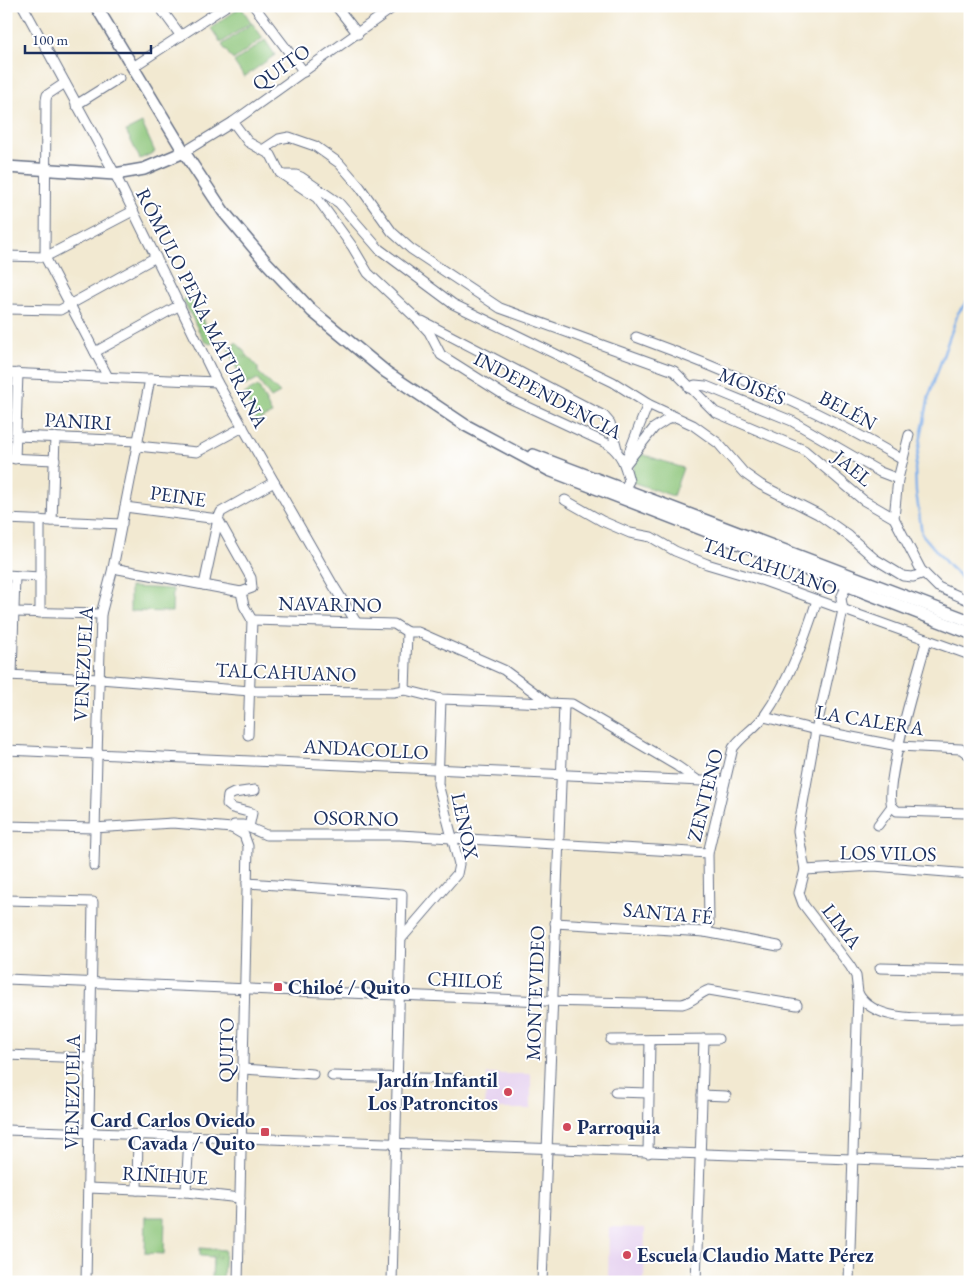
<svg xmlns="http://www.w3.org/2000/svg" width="976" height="1288" font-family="'EB Garamond',serif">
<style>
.built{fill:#e6d2f0}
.grass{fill:url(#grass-tufts);stroke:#547a6c}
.garden{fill:#8cc579;stroke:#547a6c}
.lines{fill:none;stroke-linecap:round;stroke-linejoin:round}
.stream{stroke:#7eafea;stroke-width:2.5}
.minor-casing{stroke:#667086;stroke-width:11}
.major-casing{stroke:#667086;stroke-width:14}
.minor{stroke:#fff;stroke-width:9}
.major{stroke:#fff;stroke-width:11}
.poi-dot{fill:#d1495b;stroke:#fff;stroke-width:2}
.labels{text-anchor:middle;stroke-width:4;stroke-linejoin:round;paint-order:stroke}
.street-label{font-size:20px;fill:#1b2f5e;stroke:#fff}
.poi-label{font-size:20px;font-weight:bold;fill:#1b2f5e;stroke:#fff;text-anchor:start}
</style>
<defs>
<pattern id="grass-tufts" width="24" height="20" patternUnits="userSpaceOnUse" patternTransform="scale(1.25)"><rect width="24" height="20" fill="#8cc579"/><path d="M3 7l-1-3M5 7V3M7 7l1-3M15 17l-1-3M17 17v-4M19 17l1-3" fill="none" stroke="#72a066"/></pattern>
</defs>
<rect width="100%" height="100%" fill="#fff"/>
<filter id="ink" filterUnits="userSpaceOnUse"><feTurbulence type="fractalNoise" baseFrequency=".02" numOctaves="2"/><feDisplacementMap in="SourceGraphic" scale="10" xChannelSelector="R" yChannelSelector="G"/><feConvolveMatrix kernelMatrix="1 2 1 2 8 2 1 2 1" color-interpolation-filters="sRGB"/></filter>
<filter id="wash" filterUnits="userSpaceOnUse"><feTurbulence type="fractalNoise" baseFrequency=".0096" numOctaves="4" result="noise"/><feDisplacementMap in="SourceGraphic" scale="20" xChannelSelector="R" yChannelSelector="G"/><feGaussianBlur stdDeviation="1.12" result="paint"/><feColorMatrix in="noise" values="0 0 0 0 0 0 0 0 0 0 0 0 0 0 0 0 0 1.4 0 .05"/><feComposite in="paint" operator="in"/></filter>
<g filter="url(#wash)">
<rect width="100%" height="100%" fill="#f2e9d1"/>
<g class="built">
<polygon points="487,1074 531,1074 531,1109 485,1109"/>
<polygon points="609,1227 645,1228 644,1282 608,1282"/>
</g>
<g class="grass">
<polygon points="187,291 215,342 210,344 204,341 183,300 187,297 185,293"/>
<polygon points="236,342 258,368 258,372 280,393 271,398 257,379 245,386 228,350"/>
<polygon points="200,1248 225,1250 223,1278 212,1278 213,1257 200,1256"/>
</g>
<g class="garden">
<polygon points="241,7 251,22 221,43 211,28"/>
<polygon points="252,23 263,38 233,60 222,45"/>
<polygon points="265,40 275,55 244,77 234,62"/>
<polygon points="142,123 155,152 140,159 126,131"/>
<polygon points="258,386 272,414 257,421 244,394"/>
<polygon points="639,453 683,468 673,496 629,481"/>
<polygon points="130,587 173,589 172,612 130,611"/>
<polygon points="146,1217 165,1217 164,1254 145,1253"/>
</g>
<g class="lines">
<polyline class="stream" points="970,297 958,313 929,396 915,468 916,492 922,534 949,566 970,586"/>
</g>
</g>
<g filter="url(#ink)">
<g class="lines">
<defs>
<g id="minor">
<polyline points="23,6 115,174 217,382 333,585 356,622"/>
<polyline points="159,6 181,36"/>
<polyline points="254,6 304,72"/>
<polyline points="336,6 358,34"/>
<polyline points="133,67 226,6"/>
<polyline points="65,83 47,95 46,100 45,257 108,377"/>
<polyline points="76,105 119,78"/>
<path d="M233 122 248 142 271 155 280 173 317 198 352 246 368 273 417 319 429 332 441 355 509 398 608 444C622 454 625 465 629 481L623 491"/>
<polyline points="264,149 279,139 289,137 315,146 339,163 360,187 392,232 411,249 500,308 674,371 715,412 804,450 863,500 894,518 921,570 938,587 970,601"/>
<polyline points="184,152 233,122 395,6"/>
<polyline points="284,175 296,175 301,177 339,203 379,249 453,304 613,382 648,404 693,425 718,443 744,473 761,485 818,514 849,536 875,559 903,576 913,577 924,573"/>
<polyline points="6,256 45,257 133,211"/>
<polyline points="6,309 60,310 156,257"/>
<polyline points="422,321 604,416 610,423 617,449"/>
<path d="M636 337C729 371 818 409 903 460"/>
<polyline points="95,352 180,305"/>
<polyline points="6,373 217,382"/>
<polyline points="689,388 695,385 706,386 792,421 880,472 898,479"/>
<polyline points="16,436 138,441"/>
<polyline points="137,446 197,452 243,427"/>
<polyline points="628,455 648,404"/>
<polyline points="6,458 55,460"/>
<polyline points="15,459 18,373"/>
<polyline points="625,465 654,428 671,417 673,418"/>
<polyline points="565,500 602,521 630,533 651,537 675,551 707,564 764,581 970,655"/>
<polyline points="125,507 218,519 221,512 274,482"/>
<polyline points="894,518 898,479 909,435"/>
<polyline points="6,519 122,524"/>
<polyline points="40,520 40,613"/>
<polyline points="52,521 55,437"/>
<polyline points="113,568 241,592 252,588 251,578 218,519"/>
<polyline points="6,575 40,577"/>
<polyline points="849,581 841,598 843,610 816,730 798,831 805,870 799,893 803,904 850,966 856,976 858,993 849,1282"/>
<polyline points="204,585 218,519"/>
<polyline points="241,592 244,606 252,620"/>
<polyline points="14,612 101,614"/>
<polyline points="252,620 394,624 407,632"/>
<polyline points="407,632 418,632 504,670 546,701"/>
<path d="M927 639C920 666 883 785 892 806 892 806 897 811 897 811L965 813"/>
<polyline points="6,675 100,679 250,691 393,692 405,690 441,699 572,704 677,766 697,780"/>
<polyline points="12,675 15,576"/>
<polyline points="405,690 407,632"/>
<polyline points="764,717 816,730 898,746 961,749 970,756"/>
<polyline points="248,735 252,620"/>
<polyline points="6,750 724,782"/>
<polyline points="878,825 892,806"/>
<polyline points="6,826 94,828 173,823 232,828 234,825 243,825 266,835 400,835 708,853"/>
<polyline points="249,827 252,813 232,808 227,804 228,796 234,793 255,790"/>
<polyline points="232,828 244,835 248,846 238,1282"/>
<polyline points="94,866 101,614 113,568 150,379"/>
<polyline points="805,870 874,866 970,874"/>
<polyline points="247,883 402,894 392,1282"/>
<polyline points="6,900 93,902 86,1282"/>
<polyline points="555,923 705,932 778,946"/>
<path d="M705 932 709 924 708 853 733 748C742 735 756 728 765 715 788 682 805 639 817 600"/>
<polyline points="401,939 457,874 459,864 438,784 441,699"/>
<polyline points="880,968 970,970"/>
<path d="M6 979 544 1001 682 1004C693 1002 699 993 709 990L797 1005"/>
<path d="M858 993C875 1026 937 1017 970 1018"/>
<polyline points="611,1040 718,1039"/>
<polyline points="6,1055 90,1058"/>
<polyline points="243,1069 313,1074"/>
<polyline points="332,1076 460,1079"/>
<polyline points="615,1092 649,1093"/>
<polyline points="702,1095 726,1096"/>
<polyline points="6,1130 970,1163"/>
<polyline points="648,1153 650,1040"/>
<polyline points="88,1188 186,1192 240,1198"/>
<polyline points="137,1190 138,1135"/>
<polyline points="186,1192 189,1136"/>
<polyline points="6,1281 45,1282"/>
<polyline points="542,1282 564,705"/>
<polyline points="696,1282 704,1039"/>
</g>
<g id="major">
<polyline points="96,6 184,152 223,211 265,261 312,311 386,372 465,425 549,470 970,633"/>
<polyline points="6,167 115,174 144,169 184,152"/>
<polyline points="533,455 970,621"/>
</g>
</defs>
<use href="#minor" class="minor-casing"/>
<use href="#major" class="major-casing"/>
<use href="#minor" class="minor"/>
<use href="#major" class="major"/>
</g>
</g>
<g class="poi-dot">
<rect x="273" y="982" width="10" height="10" rx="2.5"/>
<circle cx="508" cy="1092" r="5"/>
<circle cx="567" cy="1127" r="5"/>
<rect x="260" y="1127" width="10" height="10" rx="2.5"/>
<circle cx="627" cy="1255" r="5"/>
</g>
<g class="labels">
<g class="street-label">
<text transform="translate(281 67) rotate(-35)" y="7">QUITO</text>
<text transform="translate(202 308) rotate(63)" y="7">RÓMULO PEÑA MATURANA</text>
<text transform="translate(752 386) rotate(22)" y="7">MOISÉS</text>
<text transform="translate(548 395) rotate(28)" y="7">INDEPENDENCIA</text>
<text transform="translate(848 410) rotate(28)" y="7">BELÉN</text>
<text transform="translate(78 421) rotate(3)" y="7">PANIRI</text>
<text transform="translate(853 468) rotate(40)" y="7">JAEL</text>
<text transform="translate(178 496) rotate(8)" y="7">PEINE</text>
<text transform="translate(770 566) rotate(19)" y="7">TALCAHUANO</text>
<text transform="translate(330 604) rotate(1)" y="7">NAVARINO</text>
<text transform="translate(83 664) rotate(-87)" y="7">VENEZUELA</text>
<text transform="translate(286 672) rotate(2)" y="7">TALCAHUANO</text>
<text transform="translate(870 720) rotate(9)" y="7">LA CALERA</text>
<text transform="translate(366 749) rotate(3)" y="7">ANDACOLLO</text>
<text transform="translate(705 795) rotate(-76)" y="7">ZENTENO</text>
<text transform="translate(356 818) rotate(1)" y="7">OSORNO</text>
<text transform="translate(465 826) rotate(78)" y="7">LENOX</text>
<text transform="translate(888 853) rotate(1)" y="7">LOS VILOS</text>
<text transform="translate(668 913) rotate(5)" y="7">SANTA FÉ</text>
<text transform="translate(842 926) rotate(52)" y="7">LIMA</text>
<text transform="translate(465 980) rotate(3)" y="7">CHILOÉ</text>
<text transform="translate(535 993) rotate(-88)" y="7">MONTEVIDEO</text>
<text transform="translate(226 1050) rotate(-89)" y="7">QUITO</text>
<text transform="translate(72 1092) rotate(-89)" y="7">VENEZUELA</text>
<text transform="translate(165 1175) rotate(3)" y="7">RIÑIHUE</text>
</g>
<g class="poi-label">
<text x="288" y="994">Chiloé / Quito</text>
<text x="498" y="1087" text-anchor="end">Jardín Infantil<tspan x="498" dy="23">Los Patroncitos</tspan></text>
<text x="255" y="1127" text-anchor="end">Card Carlos Oviedo<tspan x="255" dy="23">Cavada / Quito</tspan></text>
<text x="577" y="1134">Parroquia</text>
<text x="637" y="1262">Escuela Claudio Matte Pérez</text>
</g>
</g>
<rect width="976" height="1288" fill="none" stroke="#fff" stroke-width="25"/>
<path d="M25 45v8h126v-8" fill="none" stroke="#1b2f5e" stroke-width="2.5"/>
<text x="32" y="45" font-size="15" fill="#1b2f5e" stroke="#ffffff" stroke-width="4" paint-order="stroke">100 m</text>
</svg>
